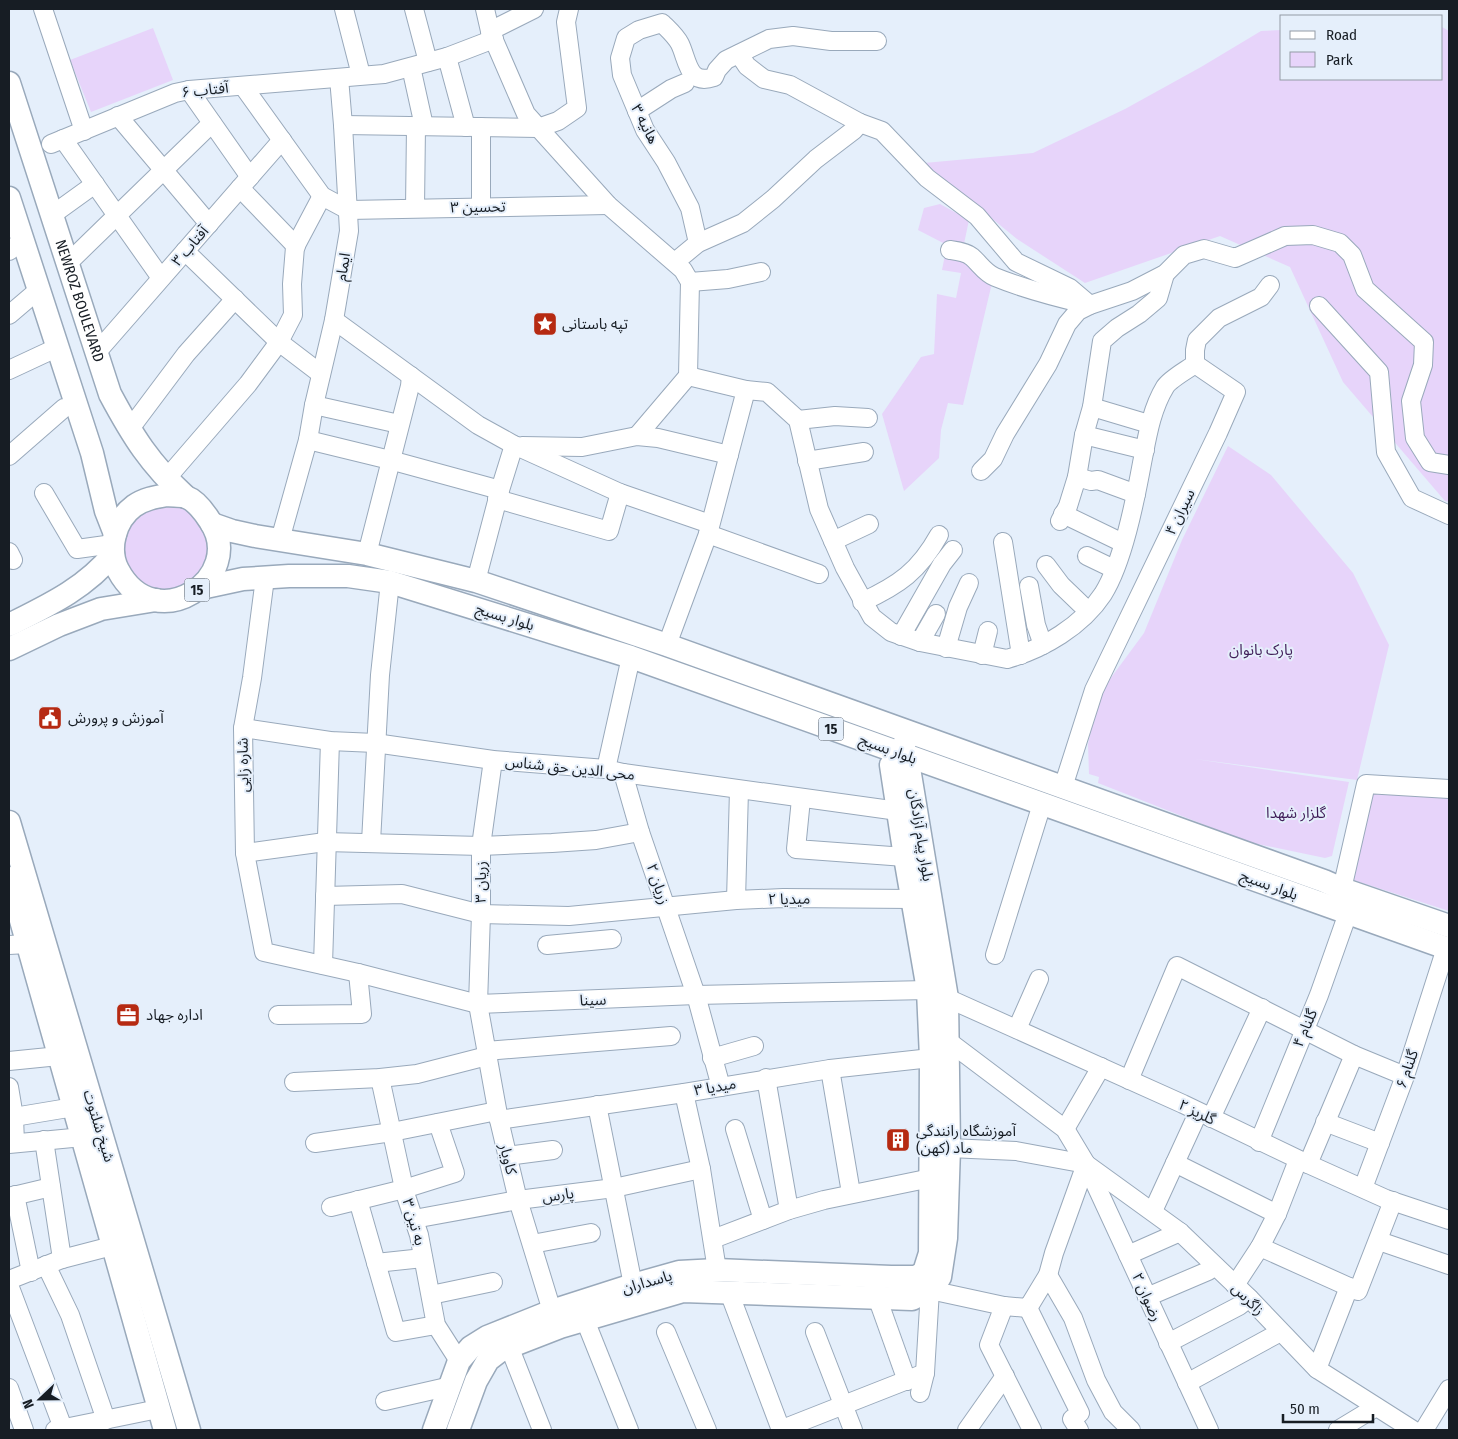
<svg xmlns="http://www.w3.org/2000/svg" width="1458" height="1439" font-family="'Fira Sans Condensed','Noto Sans Arabic',sans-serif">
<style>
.green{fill:#e7d4fa}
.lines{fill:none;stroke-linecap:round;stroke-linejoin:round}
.minor-casing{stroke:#99a9bb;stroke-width:20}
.major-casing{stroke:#99a9bb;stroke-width:25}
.minor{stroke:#fff;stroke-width:18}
.major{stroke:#fff;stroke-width:22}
.labels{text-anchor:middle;stroke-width:4;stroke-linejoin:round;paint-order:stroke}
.shield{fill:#e5effb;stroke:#555c64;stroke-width:1}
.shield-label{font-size:14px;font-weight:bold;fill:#171d24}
.street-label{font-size:15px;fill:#171d24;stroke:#e5effb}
.poi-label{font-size:15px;fill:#171d24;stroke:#e5effb;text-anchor:start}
.park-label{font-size:15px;fill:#401e59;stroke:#e5effb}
</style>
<rect width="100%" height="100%" fill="#e5effb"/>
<g class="green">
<polygon points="1442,27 1449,31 1449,502 1445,501 1343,382 1290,267 1220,236 1085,283 1017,239 924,163 1033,153 1125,109 1201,67 1261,31 1282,30 1282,79 1442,79"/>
<polygon points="153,28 173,80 91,112 70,60"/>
<polygon points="940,204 969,220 961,258 992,283 963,405 948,403 941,430 939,458 904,491 882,414 921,357 934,354 937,294 956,298 961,273 942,270 947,245 918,230 924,208"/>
<polygon points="1228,446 1271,475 1353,573 1389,645 1357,780 1195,759 1349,782 1332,856 1325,858 1248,842 1098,783 1099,777 1089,774 1088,744 1099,694 1144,633 1182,540"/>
<polygon points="178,505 191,511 202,522 211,550 200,577 174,592 145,587 126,566 123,538 128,525 150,506"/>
<polygon points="1371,791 1449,795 1449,911 1350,879"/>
</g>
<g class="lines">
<defs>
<g id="minor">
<polyline points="43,9 84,131"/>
<polyline points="344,9 361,75"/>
<polyline points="414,9 428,62"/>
<polyline points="485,9 490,31 526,114 608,205 683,270 690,282 688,376 637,436"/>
<polyline points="490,31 534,9"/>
<polyline points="739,54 747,66 764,79 790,85 860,123 882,131 927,178 977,216 1016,262 1070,288 1090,305"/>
<polyline points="447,57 466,127"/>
<polyline points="411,67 424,126"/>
<polyline points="243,86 322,196 348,210 608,205"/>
<polyline points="189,90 250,177"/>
<polyline points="637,111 671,89 685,83"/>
<polyline points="118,116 209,224"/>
<polyline points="343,125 538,128 558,121 577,108 566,22 569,9"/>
<polyline points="63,139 161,278"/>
<polyline points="51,144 175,93 189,90 384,74 447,57 494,39"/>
<polyline points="240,188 296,246"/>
<polyline points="481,207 481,127"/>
<polyline points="415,208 416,126"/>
<polyline points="52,215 95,184"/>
<path d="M698 243 690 208 666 162 645 130 622 75 620 58 626 38 639 30 662 23C669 30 676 36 680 44 688 61 688 86 714 77L717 70 726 60 769 39 793 36 831 41H877"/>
<path d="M950 250C957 251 966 252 972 257 980 264 985 273 995 277 1024 289 1055 297 1085 304"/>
<polyline points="9,251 17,245"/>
<polyline points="185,251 279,342 321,374"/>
<polyline points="675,262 698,243 743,223 773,199 816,159 854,130 860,123"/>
<polyline points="68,263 212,123"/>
<polyline points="690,282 728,279 761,272"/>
<polyline points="1319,306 1379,372 1386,452 1412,498 1449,515"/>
<polyline points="9,315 36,292"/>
<polyline points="334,320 478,425 514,445 620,493 710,524"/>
<polyline points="97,352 282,140"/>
<polyline points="9,370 54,349"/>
<path d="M688 376 746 390 767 392 798 420 819 509 845 568 872 617 891 632 920 642 1007 659C1043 649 1082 626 1103 594 1123 562 1135 501 1142 463 1147 438 1151 410 1165 387 1170 379 1187 370 1195 364"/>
<polyline points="314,405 399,424"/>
<polyline points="1092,407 1149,424"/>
<polyline points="798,420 835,416 868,418"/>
<polyline points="129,430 186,354 235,299"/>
<polyline points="1084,435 1145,450"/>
<polyline points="308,440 390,460 500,490"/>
<polyline points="522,446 582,447 637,436 658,438 729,455"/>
<polyline points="9,456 64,408"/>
<polyline points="807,461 864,452"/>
<polyline points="981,471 993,459 1005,434 1048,364 1067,324 1078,311 1090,305 1132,291 1165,274 1184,255 1204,249 1235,258 1285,236 1313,235 1340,243 1352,255 1365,289 1424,342 1423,365 1411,401 1415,438 1430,462 1449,465"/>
<polyline points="1077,477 1091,481 1098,480 1136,494"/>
<polyline points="166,479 248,384 279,342 293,315 292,284 295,247 322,196"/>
<polyline points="44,493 77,549 113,544"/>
<polyline points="497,499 609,531 620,493"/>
<polyline points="1063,514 1123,543"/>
<polyline points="1060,521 1068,506 1077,477 1084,435 1092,407 1102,341 1117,328 1139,314 1158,298 1165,274"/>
<polyline points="708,534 819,574"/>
<polyline points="280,540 308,440 314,405 334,320 349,231 343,125 339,78"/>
<polyline points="833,541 869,524"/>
<polyline points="1003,542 1021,655"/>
<polyline points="9,552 13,560"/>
<polyline points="367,554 410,386 411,376"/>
<polyline points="1087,556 1114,569"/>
<polyline points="1046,565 1061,585 1088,611"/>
<polyline points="265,578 252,678 243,728 245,853 264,952 358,973 478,1004 696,995 928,990"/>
<polyline points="476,581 500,490 514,445"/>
<polyline points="1029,586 1036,625 1043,645"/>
<path d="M862 602C899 585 919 571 939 535"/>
<polyline points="901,636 942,564 953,550"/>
<polyline points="920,642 936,614"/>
<polyline points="667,645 708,534 746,390"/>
<polyline points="946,648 958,607 969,583"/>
<polyline points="982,655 988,631"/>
<polyline points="243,728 330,741 375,743 493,760 606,769 623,773 898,811"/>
<polyline points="493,760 481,846 481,914 478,1004 499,1120 518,1200 552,1311"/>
<polyline points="606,769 631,657"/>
<polyline points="623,773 640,832 696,995 721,1087"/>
<polyline points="1063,787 1094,690 1218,433 1236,392 1195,364 1195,350 1197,340 1219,318 1261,297 1270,285"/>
<polyline points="801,799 796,849 905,857"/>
<polyline points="371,842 380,675 390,582"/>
<polyline points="245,853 325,842 481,846 552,843 596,840 640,832"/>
<polyline points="1342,889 1366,784 1449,789"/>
<polyline points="325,896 402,894 481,914 569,916 736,900 783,898 913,899"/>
<polyline points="736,900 739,790"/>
<polyline points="9,945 27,944"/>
<polyline points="547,945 612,939"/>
<polyline points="995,955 1042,804"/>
<polyline points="323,965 330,741"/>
<polyline points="947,998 1183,1104 1308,1164 1386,1199 1449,1220"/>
<polyline points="278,1015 362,1014 358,973"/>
<polyline points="1017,1029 1039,979"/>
<polyline points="948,1041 1065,1129 1086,1164 1209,1430"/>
<polyline points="486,1051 671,1036"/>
<polyline points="712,1058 754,1046"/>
<polyline points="9,1061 59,1056"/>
<polyline points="830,1069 851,1193"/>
<polyline points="380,1078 405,1193 419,1235 436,1325 459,1361"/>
<polyline points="766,1078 789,1210"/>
<polyline points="1129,1080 1177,966 1354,1055 1405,1076"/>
<polyline points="294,1082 380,1078 417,1074 487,1056"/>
<polyline points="9,1087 14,1117 15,1143"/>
<polyline points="684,1093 701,1169 717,1270"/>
<polyline points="597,1105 633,1285"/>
<polyline points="14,1117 74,1107"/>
<polyline points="1211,1118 1262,1008"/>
<polyline points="499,1120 684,1093 830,1069 931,1058"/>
<polyline points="1325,1122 1380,1143"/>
<polyline points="735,1129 763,1220"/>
<polyline points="1065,1129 1101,1067"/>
<polyline points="44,1140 62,1259"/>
<polyline points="1259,1142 1319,995 1348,913"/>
<polyline points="315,1143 392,1132 497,1111"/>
<polyline points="9,1144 83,1137"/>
<polyline points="949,1148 1016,1151 1086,1164 1180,1232 1249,1298 1317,1369 1413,1430"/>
<polyline points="507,1156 553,1150"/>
<polyline points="1175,1163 1277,1214"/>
<polyline points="1308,1164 1354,1055"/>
<polyline points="1363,1188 1405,1076 1446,948"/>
<polyline points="15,1195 31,1272"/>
<polyline points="9,1197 51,1187"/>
<polyline points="358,1200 396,1332 436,1325"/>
<polyline points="331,1207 404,1189 455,1173 438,1123"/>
<polyline points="1153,1211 1198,1113"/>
<polyline points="414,1219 518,1200 614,1188 701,1169"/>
<polyline points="713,1239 789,1210 824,1200 931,1178"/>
<polyline points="1379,1241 1449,1265"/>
<polyline points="532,1244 591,1233"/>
<polyline points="1260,1247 1358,1291 1393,1201"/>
<polyline points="1128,1255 1180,1232"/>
<polyline points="376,1263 423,1258"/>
<polyline points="46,1265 70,1315 106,1420"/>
<polyline points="1048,1275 1073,1318 1096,1380 1113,1412 1131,1430"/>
<polyline points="9,1280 62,1259 112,1246"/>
<polyline points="9,1285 63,1428"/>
<polyline points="1235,1285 1260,1247 1277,1214 1298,1160"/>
<polyline points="930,1290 1004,1306 1028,1308 1048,1275 1054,1253 1086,1164"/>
<polyline points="729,1292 781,1430"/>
<polyline points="431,1295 493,1282"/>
<polyline points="877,1297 907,1381"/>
<polyline points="1147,1297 1208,1271 1215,1266"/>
<polyline points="1004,1306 989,1345 1032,1430"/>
<polyline points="1028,1308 1080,1413 1072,1419 1079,1430"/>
<polyline points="585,1320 629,1430"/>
<polyline points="666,1332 707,1430"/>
<polyline points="815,1332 853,1430"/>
<polyline points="1168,1343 1239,1306 1249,1298"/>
<polyline points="509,1346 542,1430"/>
<polyline points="1317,1369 1349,1287"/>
<polyline points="1187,1383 1275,1335 1278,1330"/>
<polyline points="9,1388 24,1430"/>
<polyline points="920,1393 925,1373 930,1290 926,1280"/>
<polyline points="385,1401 451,1386"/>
<polyline points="55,1430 158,1409"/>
<polyline points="780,1430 925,1373"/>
<polyline points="967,1430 1005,1376"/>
<polyline points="1338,1430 1376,1407"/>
<polyline points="1424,1430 1449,1389"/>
</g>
<g id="major">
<path id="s1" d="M9 83 110 394C133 437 150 464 186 497"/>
<polyline points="9,198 92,453 106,511 115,534"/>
<path d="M167 495C172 496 180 495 186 497 195 500 205 513 210 521 248 577 155 640 118 570 107 549 115 520 134 506 144 499 155 497 167 495Z"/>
<polyline points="212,524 232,531 255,536 367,554 476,581 667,645 1324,881 1342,889 1449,926"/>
<polyline points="201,588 243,579 289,576 348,576 390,582 631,657 1449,949"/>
<path d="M9 625C47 606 86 588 113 554"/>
<polyline points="9,649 59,625 101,609 156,600"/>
<polyline points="9,822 189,1430"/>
<polyline points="9,878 165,1430"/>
<polyline points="434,1430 459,1361 471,1347 487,1337 552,1311 633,1285 679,1272 717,1270 891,1277 916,1277 924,1272 930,1253 931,1058 928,990 905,857 891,765 901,754 905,742"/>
<polyline points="458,1430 476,1381 488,1360 501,1350 560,1327 683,1291 912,1299 930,1290 940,1277 946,1238 949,1148 947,998 910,774 901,754"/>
</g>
</defs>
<use href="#minor" class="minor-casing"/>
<use href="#major" class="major-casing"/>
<use href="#minor" class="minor"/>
<use href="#major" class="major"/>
</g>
<defs>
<symbol id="sight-square" viewBox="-11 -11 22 22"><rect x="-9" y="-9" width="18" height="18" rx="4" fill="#b62a12" stroke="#e5effb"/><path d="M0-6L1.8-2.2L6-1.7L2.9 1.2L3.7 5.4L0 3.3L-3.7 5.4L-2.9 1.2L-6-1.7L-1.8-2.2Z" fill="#fff"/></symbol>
<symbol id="civic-square" viewBox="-11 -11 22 22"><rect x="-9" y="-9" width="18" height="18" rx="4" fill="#b62a12" stroke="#e5effb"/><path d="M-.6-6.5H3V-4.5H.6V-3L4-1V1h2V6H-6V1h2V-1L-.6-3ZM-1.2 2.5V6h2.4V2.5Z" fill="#fff"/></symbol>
<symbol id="office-square" viewBox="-11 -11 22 22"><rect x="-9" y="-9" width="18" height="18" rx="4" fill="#b62a12" stroke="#e5effb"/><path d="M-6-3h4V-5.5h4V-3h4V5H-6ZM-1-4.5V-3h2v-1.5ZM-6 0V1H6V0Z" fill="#fff"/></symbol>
<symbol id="building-square" viewBox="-11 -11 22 22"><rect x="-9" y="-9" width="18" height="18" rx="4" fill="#b62a12" stroke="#e5effb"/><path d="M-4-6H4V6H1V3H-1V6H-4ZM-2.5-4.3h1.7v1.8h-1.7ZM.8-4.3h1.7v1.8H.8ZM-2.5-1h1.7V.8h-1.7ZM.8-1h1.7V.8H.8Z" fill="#fff"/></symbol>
</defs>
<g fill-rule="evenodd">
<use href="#sight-square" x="531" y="310" width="28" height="28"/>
<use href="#civic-square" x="36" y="704" width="28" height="28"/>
<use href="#office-square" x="114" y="1001" width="28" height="28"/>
<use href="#building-square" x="884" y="1126" width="28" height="28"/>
</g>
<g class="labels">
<g class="shield">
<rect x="184.5" y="578.5" width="25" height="23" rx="4"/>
<rect x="818.5" y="717.5" width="25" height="23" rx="4"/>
</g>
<g class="shield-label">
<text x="197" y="595">15</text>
<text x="831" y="734">15</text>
</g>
<g class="street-label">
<text transform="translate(205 90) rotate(-6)" y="5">آفتاب ۶</text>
<text transform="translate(645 124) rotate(63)" y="5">هانیه ۳</text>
<text transform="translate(478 207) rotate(-1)" y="5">تحسین ۳</text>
<text transform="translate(190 246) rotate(-49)" y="5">آفتاب ۳</text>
<text transform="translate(343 267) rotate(-81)" y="5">ایمام</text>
<text dy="5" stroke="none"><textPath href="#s1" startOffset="229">NEWROZ BOULEVARD</textPath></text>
<text transform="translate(1180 512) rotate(-64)" y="5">سیران ۴</text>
<text transform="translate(505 617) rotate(17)" y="5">بلوار بسیج</text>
<text transform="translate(888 749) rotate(20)" y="5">بلوار بسیج</text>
<text transform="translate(243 765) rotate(-91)" y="5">شاره زایی</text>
<text transform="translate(570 768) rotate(6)" y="5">محی الدین حق شناس</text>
<text transform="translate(921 835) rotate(81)" y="5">بلوار پیام آزادگان</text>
<text transform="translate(481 882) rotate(-90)" y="5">زریان ۳</text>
<text transform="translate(658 884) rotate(71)" y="5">زریان ۲</text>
<text transform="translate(1269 885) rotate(20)" y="5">بلوار بسیج</text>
<text transform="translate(789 899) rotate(-1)" y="5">میدیا ۲</text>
<text transform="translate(593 1000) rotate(-2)" y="5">سینا</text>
<text transform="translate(1305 1028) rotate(-67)" y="5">گلنام ۴</text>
<text transform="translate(1407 1069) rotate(-71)" y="5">گلنام ۶</text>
<text transform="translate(715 1087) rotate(-10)" y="5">میدیا ۳</text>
<text transform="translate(1197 1112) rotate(26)" y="5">گلریز ۲</text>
<text transform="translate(99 1126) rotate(73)" y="5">شیخ شلتوت</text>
<text transform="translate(508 1159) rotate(76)" y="5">کاویار</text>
<text transform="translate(558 1195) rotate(-7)" y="5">پارس</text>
<text transform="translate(414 1222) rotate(74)" y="5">به تین ۳</text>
<text transform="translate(647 1282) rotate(-16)" y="5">پاسداران</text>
<text transform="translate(1147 1297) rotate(66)" y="5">رضوان ۲</text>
<text transform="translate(1248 1299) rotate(45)" y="5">زاگرس</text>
</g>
<g class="poi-label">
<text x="562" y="329">تپه باستانی</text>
<text x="68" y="723">آموزش و پرورش</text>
<text x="146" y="1020">اداره جهاد</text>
<text x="916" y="1136">آموزشگاه رانندگی<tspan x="916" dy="17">ماد (کهن)</tspan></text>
</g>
<g class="park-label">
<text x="1261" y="655">پارک بانوان</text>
<text x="1296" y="818">گلزار شهدا</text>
</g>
</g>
<rect width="1458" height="1439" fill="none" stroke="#171d24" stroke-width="20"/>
<rect x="1280" y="15" width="162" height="65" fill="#e5effb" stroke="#939ba5"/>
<rect x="1290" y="31" width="25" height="8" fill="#ffffff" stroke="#939ba5"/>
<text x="1326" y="40" font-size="15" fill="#171d24">Road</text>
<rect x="1290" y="52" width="25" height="15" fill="#e7d4fa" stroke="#939ba5"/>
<text x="1326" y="65" font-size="15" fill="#171d24">Park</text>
<g transform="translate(40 1399) rotate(248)" stroke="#e5effb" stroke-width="4" paint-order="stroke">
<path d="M0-4L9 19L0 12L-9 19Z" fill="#171d24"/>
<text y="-8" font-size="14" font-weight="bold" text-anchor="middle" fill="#171d24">N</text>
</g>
<path d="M1283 1414v8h90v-8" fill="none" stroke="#171d24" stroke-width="2.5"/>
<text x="1290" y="1414" font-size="15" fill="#171d24" stroke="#e5effb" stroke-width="4" paint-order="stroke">50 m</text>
</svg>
